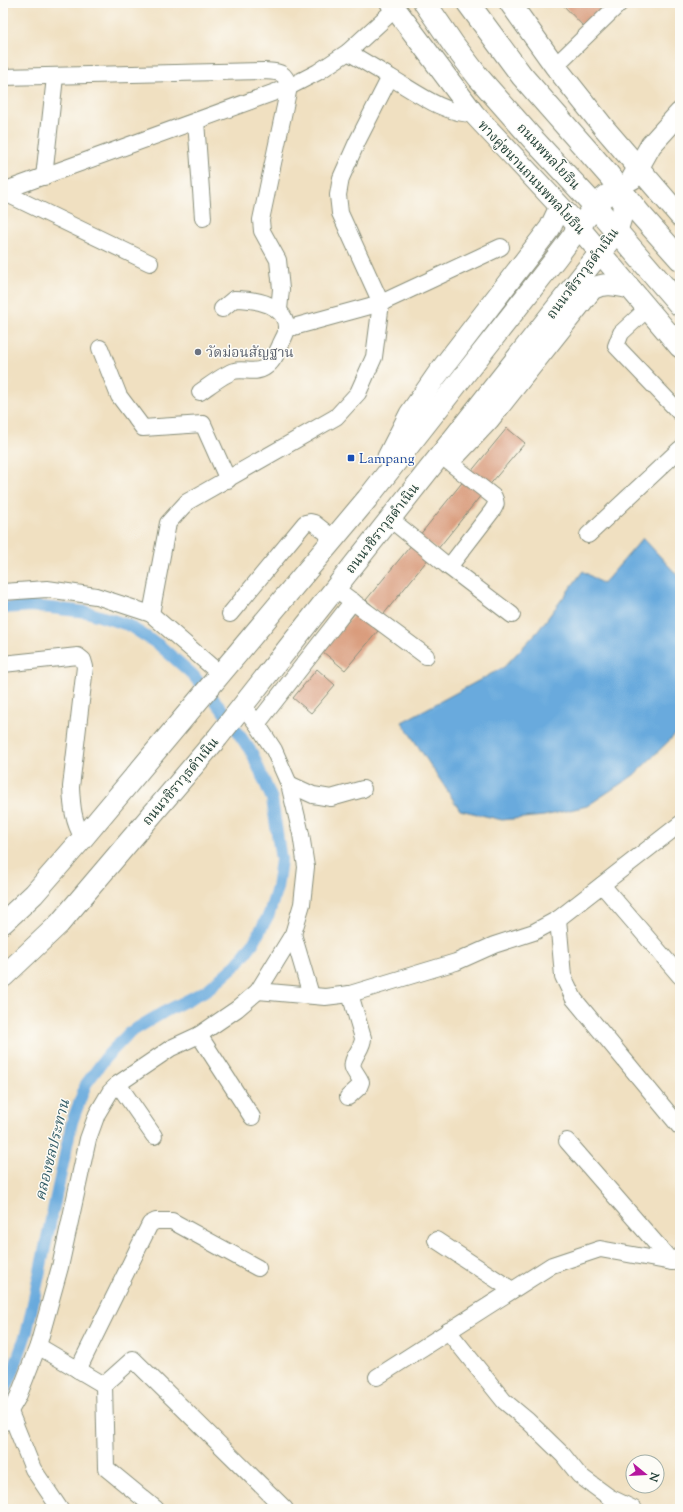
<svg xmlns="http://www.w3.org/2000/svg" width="683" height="1512" font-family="'Sorts Mill Goudy','Noto Serif Thai',serif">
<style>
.water{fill:#69aadd;stroke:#447488}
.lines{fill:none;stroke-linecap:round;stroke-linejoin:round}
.canal{stroke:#69aadd;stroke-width:12}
.building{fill:#d99b7c}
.minor-casing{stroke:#888e7a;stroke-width:18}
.major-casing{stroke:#888e7a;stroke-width:23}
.highway-casing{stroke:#888e7a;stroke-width:24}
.minor{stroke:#fff;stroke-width:16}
.major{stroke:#fff;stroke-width:21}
.highway{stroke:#fff;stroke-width:22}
.worship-dot{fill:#6b7280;stroke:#fdfcf7;stroke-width:1.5}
.transit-dot{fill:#1a4fb4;stroke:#fdfcf7;stroke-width:1.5}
.labels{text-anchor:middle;stroke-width:3;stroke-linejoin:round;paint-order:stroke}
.street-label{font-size:14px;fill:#1f3d34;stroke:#fdfcf7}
.worship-label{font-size:14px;fill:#5b616d;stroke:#fdfcf7;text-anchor:start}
.transit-label{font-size:14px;fill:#164399;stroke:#fdfcf7;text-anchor:start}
.water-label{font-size:15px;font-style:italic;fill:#355e67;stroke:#fdfcf7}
</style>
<rect width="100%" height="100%" fill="#fdfcf7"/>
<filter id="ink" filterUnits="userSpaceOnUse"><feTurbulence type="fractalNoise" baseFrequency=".025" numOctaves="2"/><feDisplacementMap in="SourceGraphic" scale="8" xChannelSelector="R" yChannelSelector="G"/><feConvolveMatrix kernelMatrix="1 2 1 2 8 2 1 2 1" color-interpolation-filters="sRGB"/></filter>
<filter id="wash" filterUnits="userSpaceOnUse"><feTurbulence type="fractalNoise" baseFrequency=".012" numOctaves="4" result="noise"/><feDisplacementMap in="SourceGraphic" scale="16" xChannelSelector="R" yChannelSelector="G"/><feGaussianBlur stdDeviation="0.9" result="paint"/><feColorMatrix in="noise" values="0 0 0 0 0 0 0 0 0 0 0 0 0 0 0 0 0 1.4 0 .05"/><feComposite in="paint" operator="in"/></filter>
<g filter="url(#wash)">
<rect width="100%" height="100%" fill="#f0e0c1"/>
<polygon class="water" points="643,538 680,578 680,730 634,775 587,806 544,816 502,820 460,810 402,722 504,667 538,631 583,571 603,584"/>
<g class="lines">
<polyline class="canal" points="3,608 32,606 87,612 128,625 159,645 192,674 221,708 252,753 272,799 281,860 277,888 269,914 254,942 237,964 207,990 164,1012 129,1033 107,1056 86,1084 72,1122 27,1331 13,1372 3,1395"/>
</g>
<g id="blocks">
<g class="building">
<polygon points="561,3 613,3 586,29"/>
<polygon points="507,428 525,443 487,488 470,473"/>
<polygon points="465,479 482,494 437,550 419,536"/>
<polygon points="412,544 429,558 383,615 366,600"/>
<polygon points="355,613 378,631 345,670 323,652"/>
<polygon points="317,669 335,685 311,713 293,698"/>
</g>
</g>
</g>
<g filter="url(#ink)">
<use href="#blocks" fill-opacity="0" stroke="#888e7a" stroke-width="1"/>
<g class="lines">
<defs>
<g id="minor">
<polyline points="555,66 620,3"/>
<path d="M3 77 264 71C279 72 285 71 289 87L261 220 262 231 278 260 281 289 279 310"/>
<path d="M390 77C416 92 443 114 474 114"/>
<polyline points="196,121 203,218"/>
<polyline points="44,177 55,77"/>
<polyline points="3,191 289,87 318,72 348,52 395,9"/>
<polyline points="3,192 150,263"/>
<polyline points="647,309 621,333 616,346 680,413"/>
<polyline points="286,329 381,303 501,247"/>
<polyline points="100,348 119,396 143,428 203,424 228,480"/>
<path d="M200 392C209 386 224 374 234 371 243 368 255 374 264 368 272 363 276 355 280 346 281 342 285 337 286 332 290 304 254 299 234 299L222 309"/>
<path d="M449 462 494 497C497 503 496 505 492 511L449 567"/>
<polyline points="389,518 449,567 512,615"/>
<polyline points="588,535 680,449"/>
<polyline points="3,592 47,589 96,596 151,614 220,674"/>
<polyline points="344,595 426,656"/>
<polyline points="151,614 168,523 187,502 336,417 358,393 374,357 381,303 340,213 338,195 341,178 357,142 390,77 348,52"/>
<polyline points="230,614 305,523 310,522 314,523 333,538"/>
<path d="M3 664 78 656 83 660 85 667 71 787C72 807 73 821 83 838"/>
<polyline points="257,724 353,601"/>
<polyline points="289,784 313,795 331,798 363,789"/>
<polyline points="602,885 680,976"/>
<polyline points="558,919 563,976 574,999 680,1127"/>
<polyline points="293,934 311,995"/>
<polyline points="258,991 325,997 350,994 456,962 494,945 534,932 558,919 680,824"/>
<polyline points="199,1035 252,1117"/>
<polyline points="118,1084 154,1136"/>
<path d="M348 1097 359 1087 361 1082C359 1077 355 1073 353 1068 350 1059 363 1049 363 1038L350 994"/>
<polyline points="567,1141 672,1262"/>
<polyline points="436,1240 512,1290"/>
<polyline points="448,1331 504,1401 528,1421 563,1455 579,1475 609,1497 634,1509"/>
<polyline points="38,1346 104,1385 133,1359 285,1509"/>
<polyline points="78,1370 150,1224 156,1221 172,1221 258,1268"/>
<polyline points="377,1377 552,1265 600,1249 672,1262 680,1256"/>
<polyline points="104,1385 106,1468 156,1509"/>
<polyline points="10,1412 33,1469 60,1509"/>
<polyline points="3,1423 18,1397 38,1346 60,1267 88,1139 97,1114 110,1092 118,1084 171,1048 199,1035 237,1009 258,991 293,934 302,904 306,867 301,834 289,784 274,750 257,724 243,706"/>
</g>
<g id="major">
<polyline points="391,3 474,114 570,217 680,347"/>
<polyline points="510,3 555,66 605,129 680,216"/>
<polyline points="632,179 651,145 680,113"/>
<path d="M457 453 489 419 592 289C604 282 616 285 630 288"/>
<polyline points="388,457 410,414 437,375 550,228 560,207"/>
<polyline points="3,923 34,894 83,838 367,499 557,257 595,206 607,195 623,192"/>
<polyline points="3,977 59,924 218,737 617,231 623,211 623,192"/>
</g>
<g id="highway">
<polyline points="425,3 453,44 479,78 531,137 595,206 680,305"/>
<polyline points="468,3 522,76 608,174 640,214 680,259"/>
</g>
</defs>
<use href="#minor" class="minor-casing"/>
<use href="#major" class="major-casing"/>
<use href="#highway" class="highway-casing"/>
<use href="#minor" class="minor"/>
<use href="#major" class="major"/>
<use href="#highway" class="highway"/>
</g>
</g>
<circle class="worship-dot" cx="198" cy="352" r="4"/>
<rect class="transit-dot" x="347" y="454" width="8" height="8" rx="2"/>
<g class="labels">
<g class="street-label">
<text transform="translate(549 156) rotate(47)" y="5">ถนนพหลโยธิน</text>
<text transform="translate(532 177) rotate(47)" y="5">ทางคู่ขนานถนนพหลโยธิน</text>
<text transform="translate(582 273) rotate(-53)" y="5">ถนนวชิราวุธดำเนิน</text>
<text transform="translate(382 528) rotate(-52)" y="5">ถนนวชิราวุธดำเนิน</text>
<text transform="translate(180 781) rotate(-50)" y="5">ถนนวชิราวุธดำเนิน</text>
</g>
<g class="worship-label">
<text x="206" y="357">วัดม่อนสัญฐาน</text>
</g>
<g class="transit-label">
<text x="359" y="463">Lampang</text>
</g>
<g class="water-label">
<text transform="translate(52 1150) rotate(-76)" y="5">คลองชลประทาน</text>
</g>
</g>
<rect width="683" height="1512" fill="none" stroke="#fdfcf7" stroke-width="16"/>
<g transform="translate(645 1474) rotate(108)"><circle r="19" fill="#fdfcf7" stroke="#a4b0a9"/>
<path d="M0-3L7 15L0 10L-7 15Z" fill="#b5179e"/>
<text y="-6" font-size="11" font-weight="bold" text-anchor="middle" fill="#1f3d34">N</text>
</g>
</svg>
